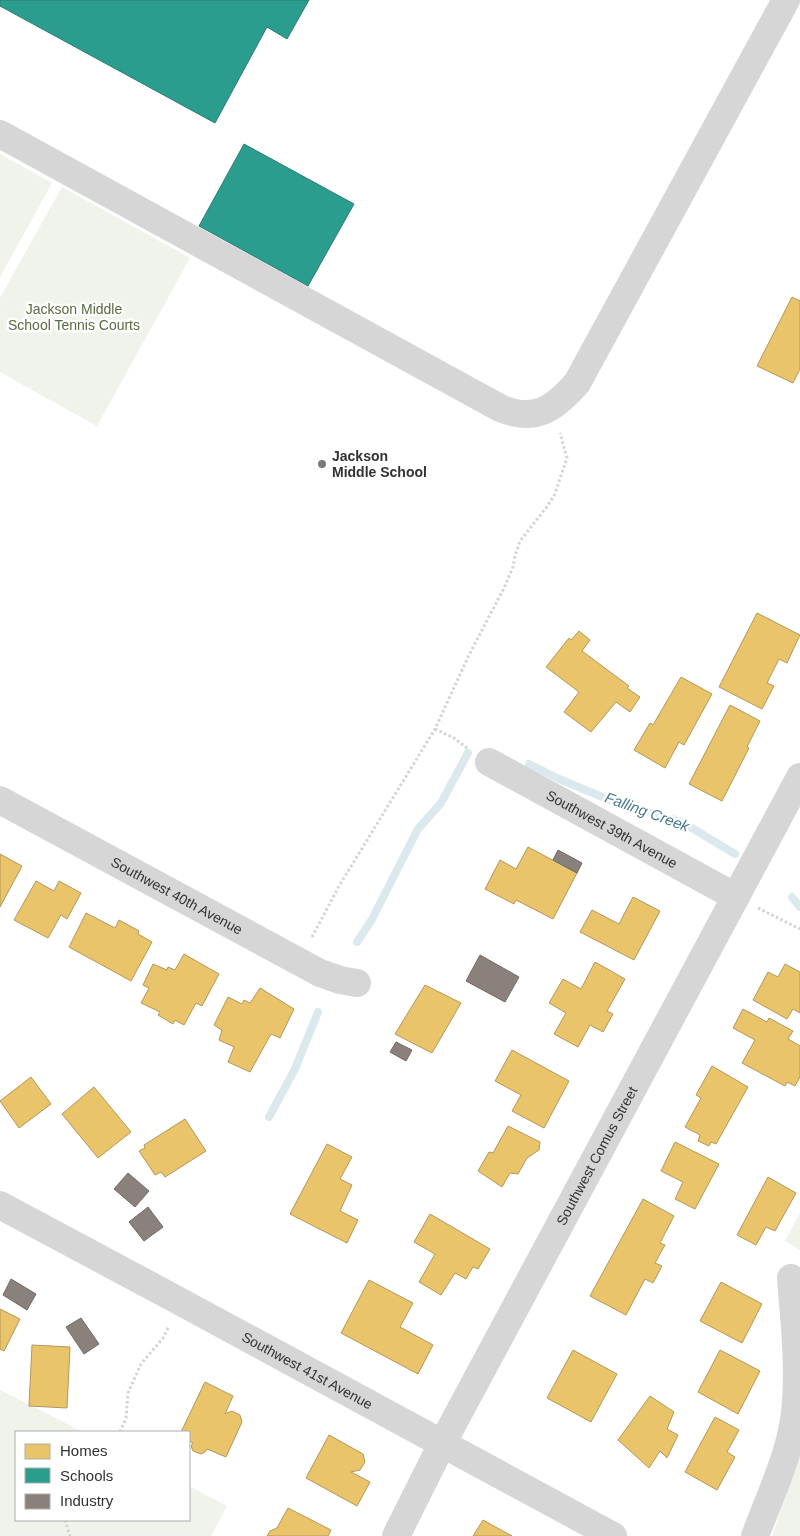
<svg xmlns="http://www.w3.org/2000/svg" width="800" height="1536" font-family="Arial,sans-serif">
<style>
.green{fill:#f0f2ec}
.homes{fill:#e9c46a;stroke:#b29859}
.schools{fill:#2a9d8f;stroke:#2c7d73}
.industry{fill:#8a817c;stroke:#706966}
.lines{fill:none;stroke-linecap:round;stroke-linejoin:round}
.stream{stroke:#dbe9ee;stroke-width:8}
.path{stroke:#d4d4d4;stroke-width:3;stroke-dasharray:2.5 2.5;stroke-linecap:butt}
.minor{stroke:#d6d6d6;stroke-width:28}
.poi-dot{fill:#7a7a7a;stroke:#fff;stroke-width:2}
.labels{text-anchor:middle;stroke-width:5;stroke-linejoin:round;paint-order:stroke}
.park-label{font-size:14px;fill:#5a6b43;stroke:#fff}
.poi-label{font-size:14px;font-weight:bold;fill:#323232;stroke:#fff;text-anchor:start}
.street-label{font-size:14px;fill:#323232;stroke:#fff}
.water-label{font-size:15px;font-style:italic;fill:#477a8e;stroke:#fff}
</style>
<rect width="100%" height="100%" fill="#fff"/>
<g class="green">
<polygon points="0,154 52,183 0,277"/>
<polygon points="62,187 190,258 97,426 0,372 0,298"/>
<polygon points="800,1213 800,1250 785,1241"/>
<polygon points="0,1390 83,1432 16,1432 16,1520 189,1520 189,1486 227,1506 211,1536 0,1536"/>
<polygon points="800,1454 800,1536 772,1536"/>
</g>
<g class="homes">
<polygon points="792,297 800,301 800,369 793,383 757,366"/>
<polygon points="757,613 800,635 787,663 779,659 767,683 774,686 762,709 719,687"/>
<polygon points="579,631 590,640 582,651 629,686 627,688 640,697 630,712 616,702 591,732 564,712 579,692 546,667 569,638 571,640"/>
<polygon points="681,677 712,694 684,745 679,742 665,768 634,750 650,723 653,725"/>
<polygon points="730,705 760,721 747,747 749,748 722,801 689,784"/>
<polygon points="528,847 577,873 553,919 516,900 514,904 485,889 500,860 516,869"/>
<polygon points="0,854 22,866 0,907"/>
<polygon points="36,881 54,891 59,881 81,893 67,919 61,915 48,938 14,920"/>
<polygon points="633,897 660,911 634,960 580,932 592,910 619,924"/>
<polygon points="86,913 115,928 119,920 139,931 138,934 152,942 131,981 69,947"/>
<polygon points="184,954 219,974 202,1006 196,1003 184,1025 175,1020 173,1024 158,1015 160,1012 141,1003 149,988 143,985 153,964 167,970 168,967 175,970"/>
<polygon points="595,962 625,979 607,1011 613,1014 603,1032 590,1025 578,1047 554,1034 566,1013 549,1003 563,979 581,989"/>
<polygon points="785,964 800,972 800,1013 793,1009 787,1019 753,1000 768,972 778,977"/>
<polygon points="425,985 461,1003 432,1053 395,1034"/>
<polygon points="260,988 294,1009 280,1038 271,1034 250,1072 228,1062 234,1047 219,1040 222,1030 214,1025 228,997 242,1004 244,1000 250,1003"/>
<polygon points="743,1009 767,1022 769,1018 793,1031 788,1039 800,1046 800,1077 795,1086 787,1082 785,1086 742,1063 755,1040 733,1028"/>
<polygon points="512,1050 569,1081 544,1128 512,1111 521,1095 495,1081"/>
<polygon points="712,1066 748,1087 716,1144 711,1142 709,1146 698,1141 700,1135 685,1127 701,1098 696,1095"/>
<polygon points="31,1077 51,1104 19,1128 0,1101"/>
<polygon points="94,1087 131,1132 98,1158 62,1114"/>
<polygon points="185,1119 206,1151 165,1177 161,1172 155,1175 139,1151 145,1148 144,1145"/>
<polygon points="508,1126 540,1142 539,1150 527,1158 518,1174 510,1173 502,1187 478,1171 489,1152 493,1153"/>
<polygon points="675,1142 719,1164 695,1209 675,1199 683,1182 661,1171"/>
<polygon points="327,1144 352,1157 340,1179 352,1185 340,1211 358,1220 347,1243 290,1214"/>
<polygon points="768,1177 796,1193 775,1231 766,1227 756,1245 737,1235"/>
<polygon points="643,1199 674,1216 660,1243 665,1245 655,1263 662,1266 653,1283 645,1279 626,1315 590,1296"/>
<polygon points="430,1214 490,1249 478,1269 473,1267 466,1279 455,1273 441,1295 419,1282 435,1254 414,1242"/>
<polygon points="369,1280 413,1303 400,1327 433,1345 418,1374 341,1333"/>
<polygon points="721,1282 762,1304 742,1343 700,1321"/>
<polygon points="0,1309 20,1319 4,1351 0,1349"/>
<polygon points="32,1345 70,1347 67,1408 29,1406"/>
<polygon points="573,1350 617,1374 591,1422 547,1398"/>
<polygon points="720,1350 760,1371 738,1414 698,1392"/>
<polygon points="205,1382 233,1396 225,1414 232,1411 240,1415 242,1422 226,1457 207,1449 205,1452 201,1454 193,1451 191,1446 193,1443 189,1441 189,1432 181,1432"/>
<polygon points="650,1396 674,1412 667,1429 678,1435 667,1458 660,1451 649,1468 618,1440"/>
<polygon points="715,1417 739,1430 727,1452 735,1457 717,1490 685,1472"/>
<polygon points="329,1435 363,1454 365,1462 360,1470 351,1472 370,1482 357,1506 306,1478"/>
<polygon points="288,1508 331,1530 328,1536 267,1536 270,1531 277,1528"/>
<polygon points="483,1520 512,1536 473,1536"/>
</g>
<g class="schools">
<polygon points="0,0 309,0 287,39 267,27 215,123 0,6"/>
<polygon points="244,144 354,204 308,286 199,226"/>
</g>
<g class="industry">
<polygon points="558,850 582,863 577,873 553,860"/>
<polygon points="480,955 519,977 505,1002 466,981"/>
<polygon points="396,1042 412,1050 406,1061 390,1052"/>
<polygon points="128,1173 149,1191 135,1207 114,1189"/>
<polygon points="148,1207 163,1227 144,1241 129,1222"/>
<polygon points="11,1279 36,1294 27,1310 3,1295"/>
<polygon points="81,1318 99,1344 84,1354 66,1327"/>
</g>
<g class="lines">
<g class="stream">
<polyline points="529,764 559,779 617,803 682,822 735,854"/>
<polyline points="792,897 800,907"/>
<polyline points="357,942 371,921 418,829 441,803 468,753"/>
<polyline points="269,1117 295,1069 318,1012"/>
</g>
<g class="path">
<polyline points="435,729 454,738 467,748"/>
<polyline points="758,908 800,929"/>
<polyline points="312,937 339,886 435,729 469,655 504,588 513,567 515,556 520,541 546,508 554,496 567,458 560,433"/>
<polyline points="120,1432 126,1418 128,1393 141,1364 163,1338 169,1326"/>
<polyline points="65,1520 70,1536"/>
</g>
<g class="minor">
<path d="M0 134 500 408C535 423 554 409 577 383L786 0"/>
<path id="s1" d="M489 762 736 897"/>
<path id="s2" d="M0 800 320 973 340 980 357 983"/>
<path id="s3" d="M0 1205 181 1302 613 1536"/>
<path id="s4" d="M396 1536 442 1444 800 777"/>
<path d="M755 1536C771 1493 794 1447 796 1401 799 1360 794 1318 791 1278"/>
</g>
</g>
<circle class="poi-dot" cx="322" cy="464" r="5"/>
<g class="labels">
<g class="park-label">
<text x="74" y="314">Jackson Middle<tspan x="74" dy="16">School Tennis Courts</tspan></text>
</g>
<g class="poi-label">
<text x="332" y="461">Jackson<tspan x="332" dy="16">Middle School</tspan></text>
</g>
<g class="street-label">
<text dy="5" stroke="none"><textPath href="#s1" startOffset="140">Southwest 39th Avenue</textPath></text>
<text dy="5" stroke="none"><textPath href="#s2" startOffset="201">Southwest 40th Avenue</textPath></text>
<text dy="5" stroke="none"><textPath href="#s4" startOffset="430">Southwest Comus Street</textPath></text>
<text dy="5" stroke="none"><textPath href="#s3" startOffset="349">Southwest 41st Avenue</textPath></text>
</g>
<g class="water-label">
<text transform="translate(647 812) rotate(20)" y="5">Falling Creek</text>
</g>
</g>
<rect x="15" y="1431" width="175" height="90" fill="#ffffff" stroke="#adadad"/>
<rect x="25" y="1444" width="25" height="15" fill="#e9c46a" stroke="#adadad"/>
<text x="60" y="1456" font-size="15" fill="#323232">Homes</text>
<rect x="25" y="1468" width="25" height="15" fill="#2a9d8f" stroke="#adadad"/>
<text x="60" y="1481" font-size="15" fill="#323232">Schools</text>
<rect x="25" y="1494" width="25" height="15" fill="#8a817c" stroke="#adadad"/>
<text x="60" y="1506" font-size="15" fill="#323232">Industry</text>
</svg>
